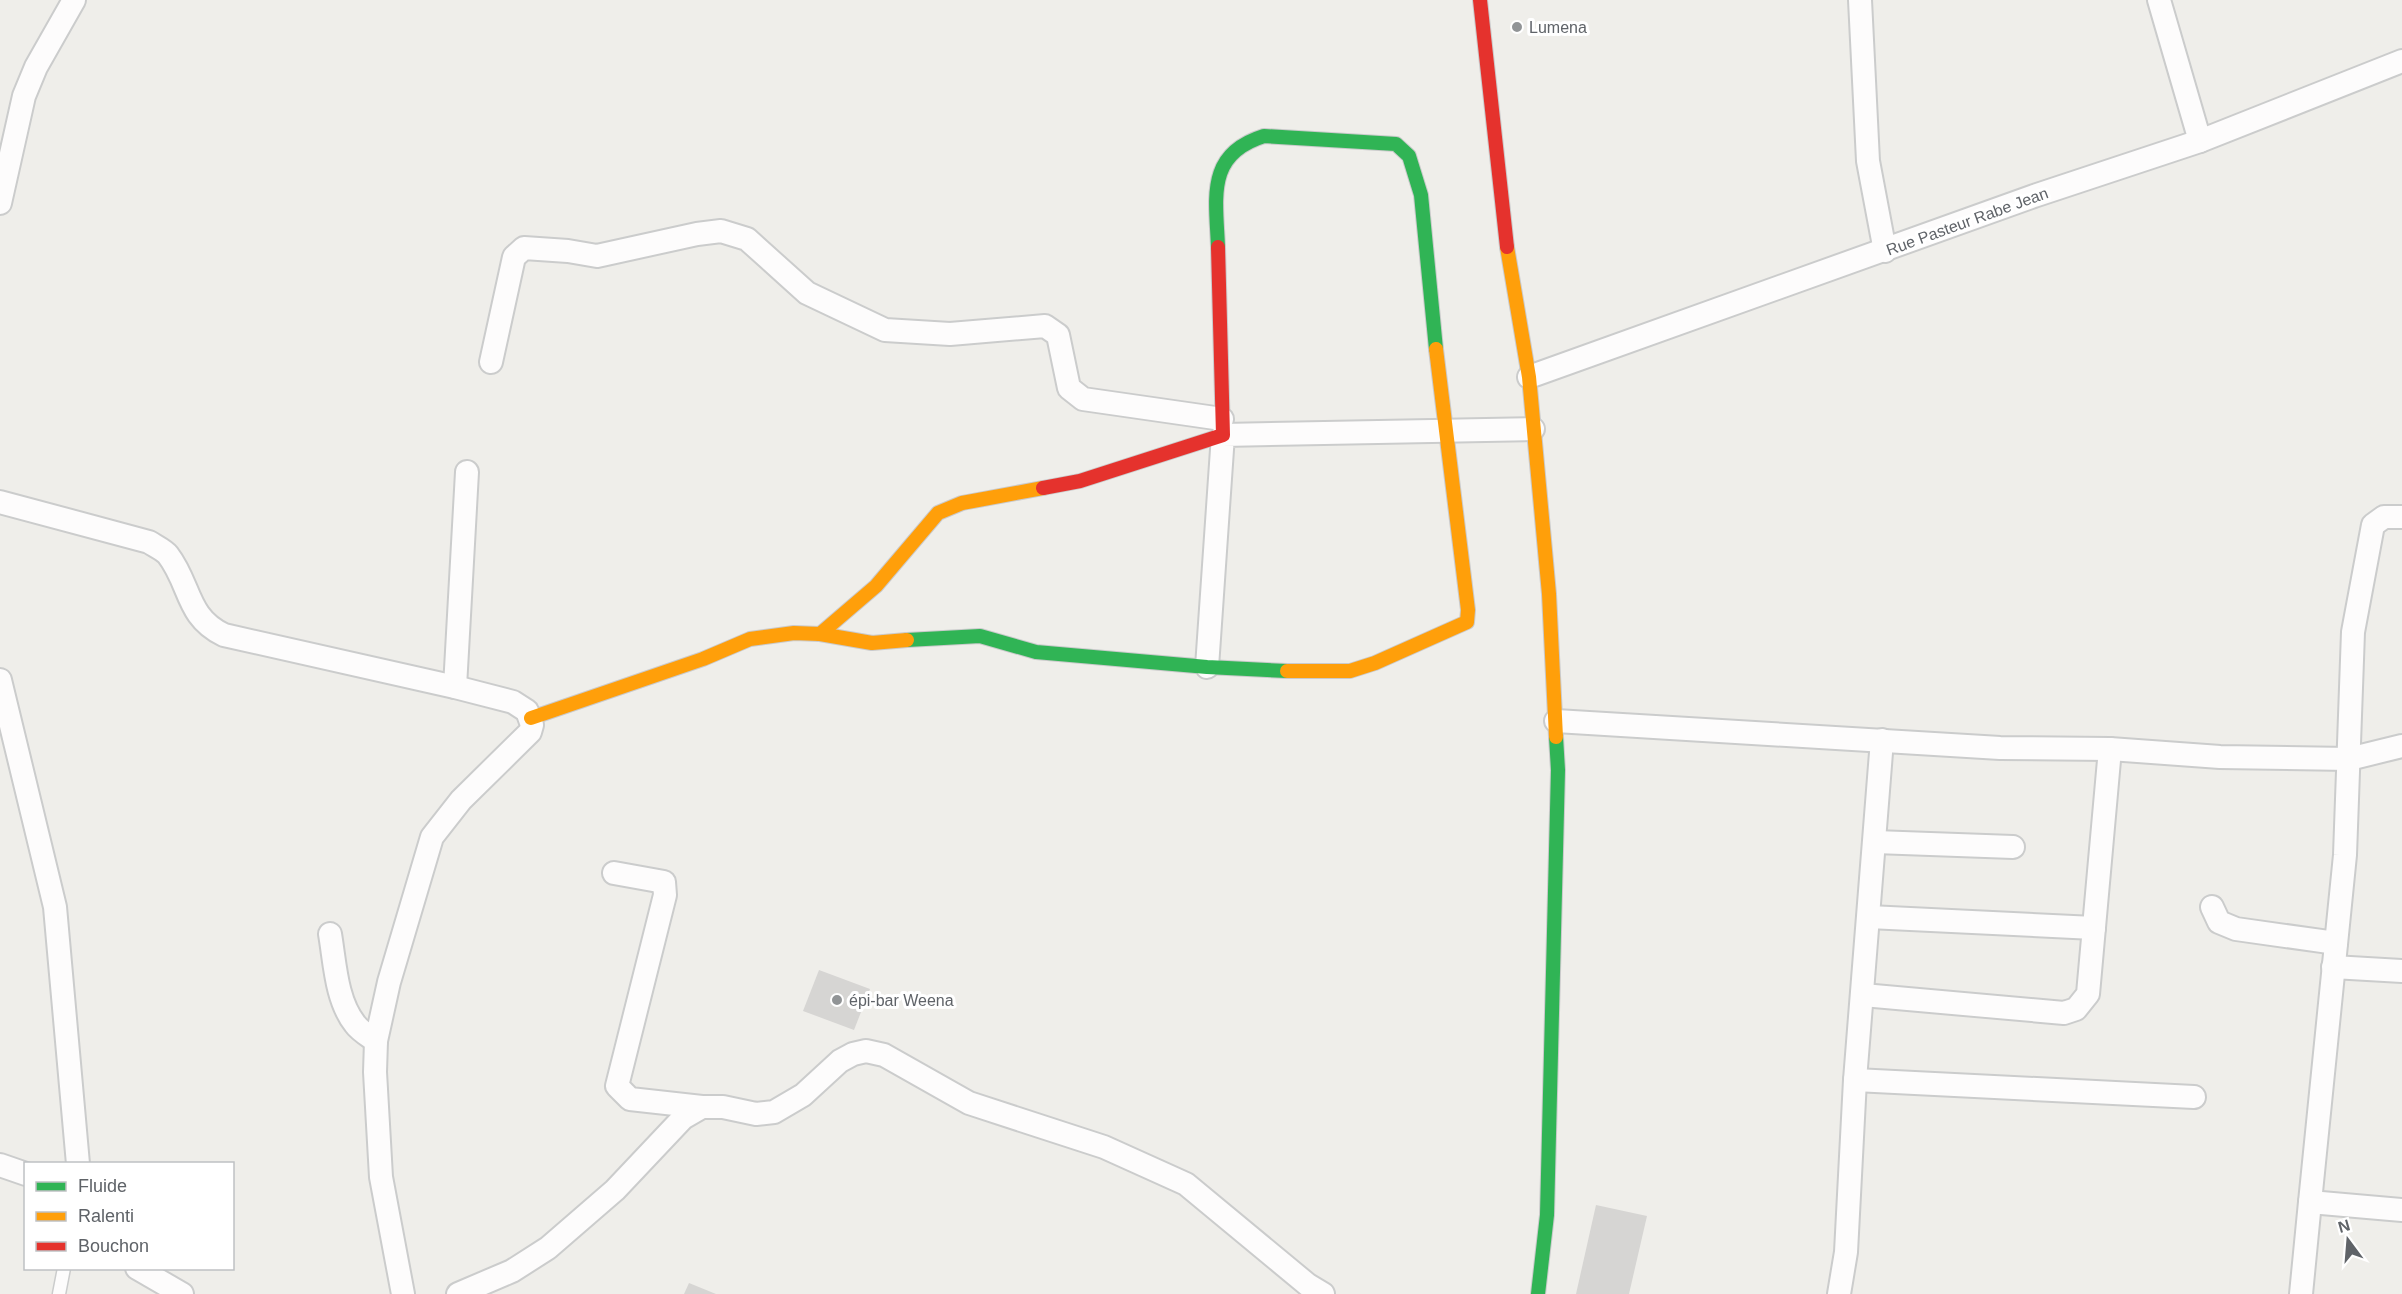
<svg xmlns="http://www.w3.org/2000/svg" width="2402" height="1294" font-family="Helvetica,sans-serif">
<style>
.building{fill:#d6d5d3}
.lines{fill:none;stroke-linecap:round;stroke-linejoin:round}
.lane-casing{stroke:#cbcccc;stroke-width:15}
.street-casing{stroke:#cbcccc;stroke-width:26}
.fast-casing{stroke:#cacacb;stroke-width:16}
.slow-casing{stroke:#cacacb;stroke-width:16}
.jam-casing{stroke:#cacacb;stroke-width:16}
.lane{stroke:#fdfcfc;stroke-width:12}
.street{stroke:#fdfcfc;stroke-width:22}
.fast{stroke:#30b455;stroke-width:14}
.slow{stroke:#ff9f0a;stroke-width:14}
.jam{stroke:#e5322d;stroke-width:14}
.poi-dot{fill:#919496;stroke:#fff;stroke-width:2}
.labels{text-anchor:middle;stroke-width:6;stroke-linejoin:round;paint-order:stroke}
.poi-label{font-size:16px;fill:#5f6368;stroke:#fff;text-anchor:start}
.street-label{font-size:16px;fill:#5f6368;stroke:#fff}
</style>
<rect width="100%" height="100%" fill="#efeeea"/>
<g class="building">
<polygon points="819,970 870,989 854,1030 803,1011"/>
<polygon points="1596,1205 1647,1216 1629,1294 1576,1294"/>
<polygon points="689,1283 716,1294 684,1294"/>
</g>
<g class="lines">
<defs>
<polyline id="lane" points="59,1294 64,1268"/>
<g id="street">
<polyline points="1860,0 1868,161 1885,251"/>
<polyline points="2159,0 2200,141"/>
<polyline points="0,203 24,96 36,67 74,0"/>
<polyline points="491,362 514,257 524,248 568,251 597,256 697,234 721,231 747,239 807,293 885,330 950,334 1045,326 1058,335 1069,388 1083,399 1222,419"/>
<polyline points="1529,377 2034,196 2200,141 2402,61"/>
<path d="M0 502 149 542C155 546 164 550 168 555 191 585 186 617 224 635L455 687 513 702 527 711 532 725 530 732 461 800 432 837 389 982 376 1041 375 1072 381 1177 403 1294"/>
<polyline points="2402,517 2384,517 2373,525 2353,632 2345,855 2310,1202 2402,1210"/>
<polyline points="1207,667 1223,435 1533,429"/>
<polyline points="0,680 55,907 78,1164"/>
<polyline points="455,687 467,472"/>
<polyline points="1556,721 2000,748 2110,749 2220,757 2349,759 2402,746"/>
<polyline points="1875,842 2013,847"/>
<polyline points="614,873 664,882 665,895 617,1086 630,1099 702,1107"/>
<polyline points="2212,907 2219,922 2236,929 2336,943"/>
<polyline points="1869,917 2094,928"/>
<path d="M330 934C335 963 336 1000 355 1024 360 1031 369 1036 376 1041"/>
<polyline points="2333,967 2402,971"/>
<polyline points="1863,995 2064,1013 2076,1009 2088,994 2110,749"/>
<polyline points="1855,1080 2194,1097"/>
<polyline points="0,1165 26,1174"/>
<polyline points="137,1268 182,1294"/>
<polyline points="458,1294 512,1271 548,1248 615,1190 683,1118 702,1107 723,1107 756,1114 774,1112 803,1095 840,1061 853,1054 866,1051 884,1055 969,1103 1104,1147 1186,1184 1308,1285 1323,1294"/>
<polyline points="1839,1294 1846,1252 1855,1080 1882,740"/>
<polyline points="2301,1294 2310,1202"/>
</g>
<g id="fast">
<path d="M1218 247C1216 197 1206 154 1264 136L1396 144 1409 156 1421 195 1436 349"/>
<polyline points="907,640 980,636 1036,652 1207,667 1287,671"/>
<polyline points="1538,1294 1547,1215 1558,770 1556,737"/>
</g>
<g id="slow">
<polyline points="1507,247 1529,377 1549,594 1556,737"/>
<polyline points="820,634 876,586 938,513 962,503 1043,488"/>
<polyline points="1287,671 1350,671 1375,663 1467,622 1468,610 1436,349"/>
<polyline points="531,718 703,659 750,639 794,633 820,634 872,643 907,640"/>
</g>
<g id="jam">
<polyline points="1480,0 1507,247"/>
<polyline points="1043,488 1080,481 1223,435 1218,247"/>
</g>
</defs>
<use href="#lane" class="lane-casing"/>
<use href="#street" class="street-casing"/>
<use href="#fast" class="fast-casing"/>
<use href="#slow" class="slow-casing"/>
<use href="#jam" class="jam-casing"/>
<use href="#lane" class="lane"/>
<use href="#street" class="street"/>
<use href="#fast" class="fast"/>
<use href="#slow" class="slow"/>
<use href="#jam" class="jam"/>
</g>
<g class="poi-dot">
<circle cx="1517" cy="27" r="6"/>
<circle cx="837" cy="1000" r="6"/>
</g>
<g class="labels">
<g class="poi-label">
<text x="1529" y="33">Lumena</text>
<text x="849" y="1006">épi-bar Weena</text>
</g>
<g class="street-label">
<text transform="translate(1967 221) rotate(-20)" y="6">Rue Pasteur Rabe Jean</text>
</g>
</g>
<rect x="24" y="1162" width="210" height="108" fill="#ffffff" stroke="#bfc1c3" stroke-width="1.5"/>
<rect x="36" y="1182" width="30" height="9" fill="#30b455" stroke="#bfc1c3" stroke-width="1.5"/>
<text x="78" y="1192" font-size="18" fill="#5f6368">Fluide</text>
<rect x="36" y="1212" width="30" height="9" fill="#ff9f0a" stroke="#bfc1c3" stroke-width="1.5"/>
<text x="78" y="1222" font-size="18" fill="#5f6368">Ralenti</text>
<rect x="36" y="1242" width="30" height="9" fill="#e5322d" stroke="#bfc1c3" stroke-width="1.5"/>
<text x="78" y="1252" font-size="18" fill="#5f6368">Bouchon</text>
<g transform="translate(2348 1240) rotate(344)" stroke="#ffffff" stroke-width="4.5" paint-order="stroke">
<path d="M0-4.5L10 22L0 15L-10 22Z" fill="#5f6368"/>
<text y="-9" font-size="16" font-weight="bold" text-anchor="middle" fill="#5f6368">N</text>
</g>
</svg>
